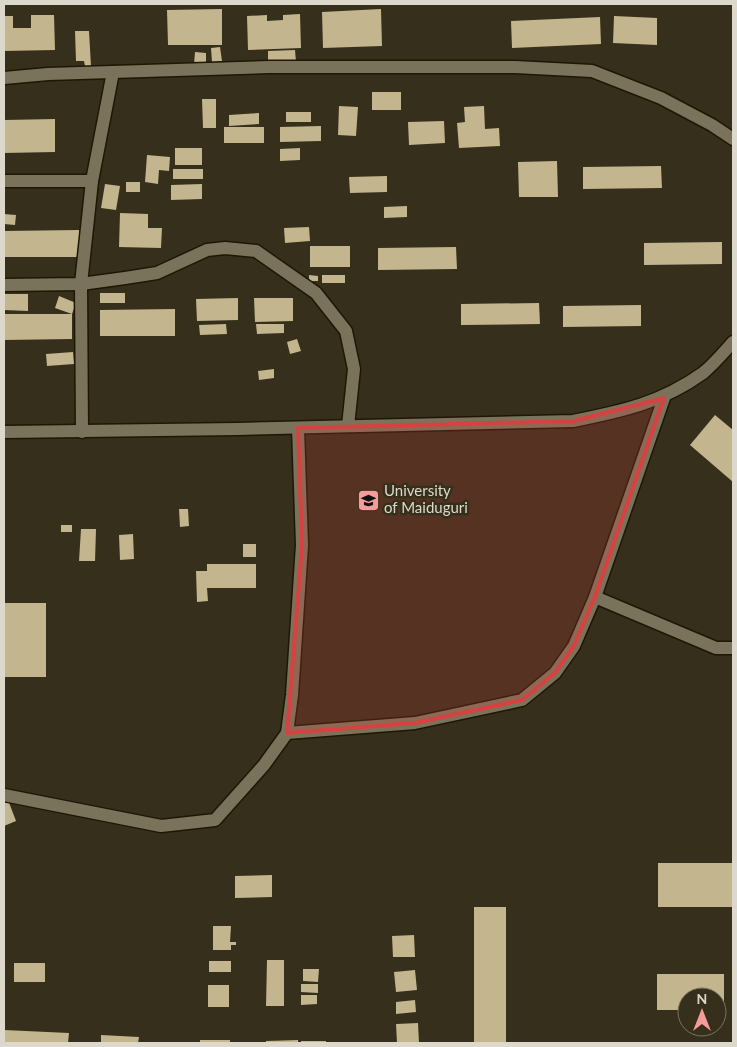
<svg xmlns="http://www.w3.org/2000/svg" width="737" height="1047" font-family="Lato,sans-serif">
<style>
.building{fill:#c3b58e}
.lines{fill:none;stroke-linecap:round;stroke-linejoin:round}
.minor-casing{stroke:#1e1704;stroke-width:15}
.minor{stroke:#7a725b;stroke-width:12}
.marked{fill:#d74241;fill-opacity:0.2;stroke:#d74241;stroke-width:4;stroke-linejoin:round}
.labels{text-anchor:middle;stroke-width:5;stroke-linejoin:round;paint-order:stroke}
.poi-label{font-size:15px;fill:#ddd8cc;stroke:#362f1b;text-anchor:start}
</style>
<rect width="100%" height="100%" fill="#362f1b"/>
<g class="building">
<polygon points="222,9 222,45 168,45 167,10"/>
<polygon points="381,9 382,46 323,48 322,12"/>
<polygon points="300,14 301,48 248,50 247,16 267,15 267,21 283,20 283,15"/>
<polygon points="31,15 54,15 55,50 4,51 4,16 13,16 13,28 31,28"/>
<polygon points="614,16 657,18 657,45 613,43"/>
<polygon points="600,17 601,44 512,48 511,21"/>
<polygon points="75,31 89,31 91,66 85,66 84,61 76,61"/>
<polygon points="220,47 222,61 212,62 211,48"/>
<polygon points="295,50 296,62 268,63 268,51"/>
<polygon points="195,52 206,53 206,65 194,65"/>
<rect x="372" y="92" width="29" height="18"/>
<polygon points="202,99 216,99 216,128 203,128"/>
<polygon points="339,106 358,107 356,136 338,135"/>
<polygon points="484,106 485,129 499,128 500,146 459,148 457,123 465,122 464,107"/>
<rect x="286" y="112" width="25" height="10"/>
<polygon points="259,113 259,124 229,126 229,115"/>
<polygon points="55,119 55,152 4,153 4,120"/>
<polygon points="444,121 445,143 409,145 408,122"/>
<polygon points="321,126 321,141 280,142 280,127"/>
<rect x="224" y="127" width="40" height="16"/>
<rect x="175" y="148" width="27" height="17"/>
<polygon points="300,148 300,160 280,161 280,149"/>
<polygon points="147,155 170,157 169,171 159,170 158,184 145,182"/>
<polygon points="557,161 558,197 519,197 518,162"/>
<polygon points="661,166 662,188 583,189 583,167"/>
<rect x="173" y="169" width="30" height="10"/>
<polygon points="387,176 387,192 350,193 349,177"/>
<rect x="126" y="182" width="14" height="10"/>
<polygon points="105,184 120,186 116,210 101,208"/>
<polygon points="202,184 202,199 171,200 171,185"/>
<polygon points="407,206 407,217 384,218 384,207"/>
<polygon points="120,213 148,214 148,228 162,228 161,248 119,247"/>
<polygon points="4,214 16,215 15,225 4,224"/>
<polygon points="309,227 310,241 285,243 284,228"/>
<polygon points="79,230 80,257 4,257 4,231"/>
<polygon points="722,242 722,264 644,265 644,243"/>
<rect x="310" y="246" width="40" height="21"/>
<polygon points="456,247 457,269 378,270 378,248"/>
<polygon points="309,275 318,276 318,281 309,281"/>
<rect x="322" y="275" width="23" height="8"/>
<rect x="100" y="293" width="25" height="10"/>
<polygon points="4,294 28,294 28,311 4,310"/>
<polygon points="59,296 76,303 72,314 55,308"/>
<polygon points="238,298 238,320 197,321 196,299"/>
<polygon points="254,298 293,298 293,321 255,322"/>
<polygon points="539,303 540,324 461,325 461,304"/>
<polygon points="641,305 641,326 563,327 563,306"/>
<polygon points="175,309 175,336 100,336 100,310"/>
<polygon points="4,314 72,314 72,339 4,340"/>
<polygon points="226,324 227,334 200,335 199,325"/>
<polygon points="256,324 284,324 284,333 257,334"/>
<polygon points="297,339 301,351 290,354 287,342"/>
<polygon points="73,352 74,364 47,366 46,354"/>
<polygon points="274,369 274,378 259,380 258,371"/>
<polygon points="715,415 733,430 733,482 690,445"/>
<polygon points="179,509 188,509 189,526 180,527"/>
<rect x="61" y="525" width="11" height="7"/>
<polygon points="81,529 96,529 95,561 79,561"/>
<polygon points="133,534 134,559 120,560 119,535"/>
<rect x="243" y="544" width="13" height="13"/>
<polygon points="207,564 256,564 256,588 207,588 208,601 197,602 196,571 207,571"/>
<rect x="4" y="603" width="42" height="74"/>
<polygon points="8,800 16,821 4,826 4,802"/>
<rect x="658" y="863" width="75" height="44"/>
<polygon points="272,875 272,897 235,898 235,876"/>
<rect x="474" y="907" width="32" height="136"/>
<polygon points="213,926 231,926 230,942 236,942 236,945 231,945 231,950 213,950"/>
<polygon points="414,935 415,957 393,957 392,936"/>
<polygon points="267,960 284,960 284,1006 266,1006"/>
<rect x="209" y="961" width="22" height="11"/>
<rect x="14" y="963" width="31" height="19"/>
<polygon points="303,969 319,969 318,982 303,981"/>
<polygon points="415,970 417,990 396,992 394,972"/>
<polygon points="657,974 724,974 724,1010 717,1010 717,997 687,997 687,1010 657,1010"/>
<polygon points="301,984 318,984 318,993 301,992"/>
<rect x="208" y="985" width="21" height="22"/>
<polygon points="301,995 317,995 317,1004 301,1005"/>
<polygon points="415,1000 416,1012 396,1014 396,1002"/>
<polygon points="418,1023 419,1043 397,1043 396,1024"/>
<polygon points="4,1030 69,1033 68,1043 4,1043"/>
<polygon points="101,1035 139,1037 138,1043 101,1043"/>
<rect x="200" y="1040" width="30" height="3"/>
<polygon points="298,1040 298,1043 266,1043 266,1041"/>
<rect x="301" y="1041" width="25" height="2"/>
</g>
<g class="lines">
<defs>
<g id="minor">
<polyline points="4,78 48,74 269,67 515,67 592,71 661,98 712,125 733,139"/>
<polyline points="4,181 92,181"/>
<polyline points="4,285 81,284 125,278 157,273 207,250 225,248 256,251 316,293 346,331 354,369 348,426"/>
<path d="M4 432 238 429 573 421C623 411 661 403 703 373 714 364 724 352 733 342"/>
<polyline points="82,432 81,284 92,181 113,72"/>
<polyline points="595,597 716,648 733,648"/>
<polyline points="287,733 415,723 522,700 555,673 574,646 595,597 664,398"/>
<polyline points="4,795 161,826 215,820 264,765 287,733 292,695 302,545 298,428"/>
</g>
</defs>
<use href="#minor" class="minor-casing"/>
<use href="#minor" class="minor"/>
</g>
<path class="marked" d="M664 398 595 597 574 646 555 673 522 700 415 723 287 733 302 545 298 428 573 421Z"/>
<defs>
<symbol id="university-square" viewBox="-11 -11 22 22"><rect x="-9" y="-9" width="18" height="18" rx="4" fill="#f59b9c" stroke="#362f1b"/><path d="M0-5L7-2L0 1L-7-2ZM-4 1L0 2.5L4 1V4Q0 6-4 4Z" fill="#111"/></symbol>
</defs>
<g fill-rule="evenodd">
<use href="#university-square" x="356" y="488" width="25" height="25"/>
</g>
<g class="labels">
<g class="poi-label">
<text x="384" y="496">University<tspan x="384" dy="17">of Maiduguri</tspan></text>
</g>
</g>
<rect width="737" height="1047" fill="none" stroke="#ddd8cc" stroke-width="10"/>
<g transform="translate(702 1012)"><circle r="24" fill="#362f1b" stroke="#797362"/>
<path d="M0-4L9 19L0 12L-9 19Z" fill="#f59b9c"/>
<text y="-8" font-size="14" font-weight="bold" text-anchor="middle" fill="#ddd8cc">N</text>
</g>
</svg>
